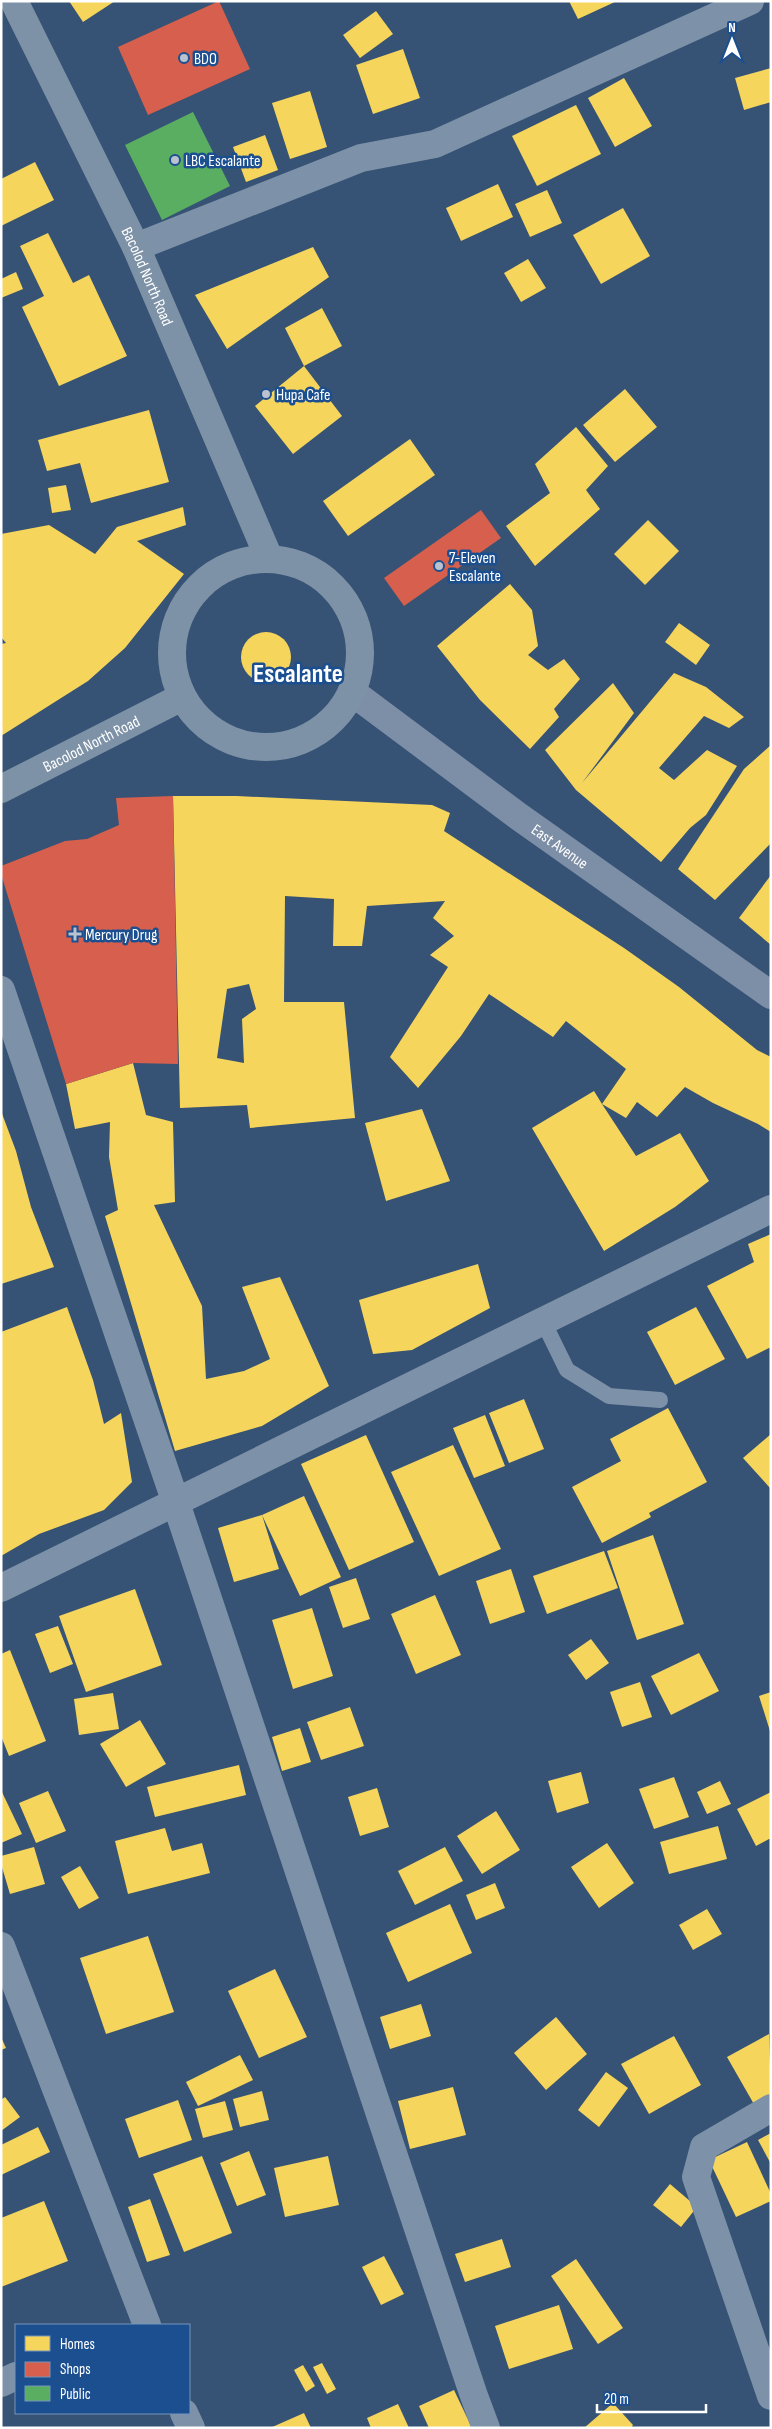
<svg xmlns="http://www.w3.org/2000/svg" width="772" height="2429" font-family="'Sofia Sans Condensed',sans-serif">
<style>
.homes{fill:#f6d55c;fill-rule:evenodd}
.shops{fill:#d6604d}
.public{fill:#5aae61}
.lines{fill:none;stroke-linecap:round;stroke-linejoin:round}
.lane{stroke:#7d92a8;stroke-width:16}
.street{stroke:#7d92a8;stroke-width:28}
.primary{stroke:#7d8ea7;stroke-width:28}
.highway{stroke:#7e92a7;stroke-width:28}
.poi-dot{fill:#b9c2ce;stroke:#1b4f8f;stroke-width:2}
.labels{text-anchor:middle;stroke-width:5;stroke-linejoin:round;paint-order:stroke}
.poi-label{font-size:16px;fill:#fff;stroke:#1b4f8f;text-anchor:start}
.street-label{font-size:16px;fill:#fff;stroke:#1b4f8f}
.town-label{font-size:26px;font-weight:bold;fill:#fff;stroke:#1b4f8f}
</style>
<rect width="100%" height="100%" fill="#365274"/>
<g class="homes">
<polygon points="69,1 115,1 83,22"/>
<polygon points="569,1 617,1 578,19"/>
<polygon points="376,11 393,34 360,58 343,35"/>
<polygon points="403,49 420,98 373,114 356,65"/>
<polygon points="771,68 771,102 744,110 735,78"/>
<polygon points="624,78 652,126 615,147 588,98"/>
<polygon points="310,91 327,147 290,159 272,103"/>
<polygon points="576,105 601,154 537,186 512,136"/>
<polygon points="265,135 278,170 246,182 233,147"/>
<polygon points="35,162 54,200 1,226 1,179"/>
<polygon points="498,184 513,217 461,241 446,208"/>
<polygon points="547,190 562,223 530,237 515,204"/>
<polygon points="623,208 650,256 601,284 573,235"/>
<polygon points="48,233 73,283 89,275 127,356 59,386 22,307 44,296 20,246"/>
<polygon points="313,247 329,277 227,349 195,295"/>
<polygon points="528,259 546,288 521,302 504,273"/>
<polygon points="16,272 23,289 1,298 1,279"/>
<polygon points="322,308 342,346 304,366 285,328"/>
<polygon points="304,366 342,416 293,454 255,406"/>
<polygon points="625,389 657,427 615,462 583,425"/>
<polygon points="149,410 169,482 91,503 80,463 47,471 38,440"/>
<polygon points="576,427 608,466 586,490 600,509 535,566 506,526 550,493 535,464"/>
<polygon points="410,439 435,475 348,536 323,501"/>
<polygon points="66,485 71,510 52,513 48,488"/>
<polygon points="183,507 186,525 137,541 184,574 125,648 88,681 1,736 1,644 6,643 1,637 1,534 49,525 95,554 117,527"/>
<polygon points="648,520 679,551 645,585 614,554"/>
<polygon points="510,584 532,610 538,646 528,655 548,670 564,659 580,679 554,709 559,717 530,749 480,700 437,646"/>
<polygon points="679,623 710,645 696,665 665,642"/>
<circle cx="266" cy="657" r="25"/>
<polygon points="674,673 706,687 744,717 729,728 704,716 659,768 674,780 707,750 737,766 706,815 690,828 661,862 576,790 545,750 613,683 634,713 582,783"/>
<polygon points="771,745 771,843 715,900 678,869 744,769"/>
<path d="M173 796H237L432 805 450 813 444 831 624 948 679 987 757 1050 771 1057V1132L758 1124 713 1103 685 1087 657 1117 637 1102 626 1118 602 1104 636 1156 680 1133 709 1181 675 1207 604 1251 532 1128 594 1091 602 1104 626 1069 566 1021 553 1037 489 994 461 1036 418 1088 390 1057 448 967 430 955 454 936 433 918 445 901 367 906 362 946H333L334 899 285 896 284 1002H344L355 1118 250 1128 247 1105 180 1108ZM249 984 256 1009 242 1019 244 1063 217 1058 227 989Z"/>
<polygon points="771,875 771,945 739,918"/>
<polygon points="133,1063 146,1115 173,1122 175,1202 154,1205 202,1306 206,1379 244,1371 270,1359 242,1287 280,1277 329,1386 262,1426 175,1451 105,1216 118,1210 109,1157 110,1122 75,1129 66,1084"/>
<polygon points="422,1109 450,1181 386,1201 365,1123"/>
<polygon points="1,1111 16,1151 31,1207 54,1267 1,1284"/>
<polygon points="771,1234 771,1347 747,1359 707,1286 754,1262 748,1244"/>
<polygon points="478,1264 490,1308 412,1350 373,1354 359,1300"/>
<polygon points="67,1307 93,1380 104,1424 121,1413 132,1482 104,1510 39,1534 1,1556 1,1332"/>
<polygon points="696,1307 725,1359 675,1385 647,1332"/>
<polygon points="524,1399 544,1449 509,1463 489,1413"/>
<polygon points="668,1408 707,1482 649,1513 651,1517 602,1543 572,1487 621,1461 610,1439"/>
<polygon points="485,1415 505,1466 474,1478 453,1428"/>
<polygon points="771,1434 771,1487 770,1488 743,1458"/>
<polygon points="366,1435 414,1542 349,1570 301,1464"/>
<polygon points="453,1445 501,1549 439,1576 391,1472"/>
<polygon points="304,1496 341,1577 300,1596 262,1515 279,1569 234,1582 218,1528 262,1515"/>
<polygon points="653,1535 684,1624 637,1640 607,1551"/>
<polygon points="604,1551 618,1588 547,1614 533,1576"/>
<polygon points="511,1569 525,1612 490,1624 476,1581"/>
<polygon points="356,1578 370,1619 343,1628 329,1587"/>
<polygon points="135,1589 162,1665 86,1692 59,1616"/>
<polygon points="435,1595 461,1655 416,1674 391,1614"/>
<polygon points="312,1608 333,1676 293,1689 272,1620"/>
<polygon points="58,1626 73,1664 50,1673 35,1634"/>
<polygon points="591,1639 609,1663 586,1680 568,1655"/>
<polygon points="10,1650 46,1741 9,1756 1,1736 1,1654"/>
<polygon points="699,1653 719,1691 671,1715 651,1676"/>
<polygon points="640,1682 652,1717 622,1727 610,1692"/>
<polygon points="771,1692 771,1731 770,1731 759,1696"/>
<polygon points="113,1693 119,1729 79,1735 74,1699"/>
<polygon points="350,1707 364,1746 321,1760 307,1722"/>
<polygon points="140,1720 166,1764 126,1787 100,1744"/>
<polygon points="300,1728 311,1762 282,1771 272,1737"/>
<polygon points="239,1765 246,1795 155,1817 147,1787"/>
<polygon points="581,1772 589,1803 557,1813 548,1781"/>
<polygon points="674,1777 689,1817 654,1829 639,1789"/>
<polygon points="720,1781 731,1804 707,1814 697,1792"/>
<polygon points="377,1788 389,1827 360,1836 348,1797"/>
<polygon points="1,1790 22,1834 1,1843"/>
<polygon points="48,1791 66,1831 36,1843 19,1803"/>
<polygon points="771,1792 771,1838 756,1846 737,1809"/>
<polygon points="496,1811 520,1850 482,1874 457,1836"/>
<polygon points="718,1826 727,1859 669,1874 660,1842"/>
<polygon points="165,1828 172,1851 202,1843 210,1873 128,1894 115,1841"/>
<polygon points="607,1843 634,1883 599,1908 571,1867"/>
<polygon points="34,1847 45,1884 10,1894 1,1864 1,1856"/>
<polygon points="445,1847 463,1881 415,1905 398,1871"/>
<polygon points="80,1866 99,1898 79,1909 61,1877"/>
<polygon points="495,1883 505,1908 476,1920 466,1895"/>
<polygon points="450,1904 472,1953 408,1982 386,1933"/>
<polygon points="707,1909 722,1934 693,1950 679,1925"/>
<polygon points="148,1936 174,2012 106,2034 80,1958"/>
<polygon points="275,1969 307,2037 259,2058 228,1991"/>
<polygon points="421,2004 431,2036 390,2049 380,2017"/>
<polygon points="556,2017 587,2054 546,2090 514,2053"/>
<polygon points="769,2034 771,2098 755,2106 727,2057"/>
<polygon points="674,2036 701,2085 649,2114 621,2064"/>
<polygon points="1,2037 6,2048 1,2050"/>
<polygon points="240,2055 253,2080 198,2106 186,2082"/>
<polygon points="606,2072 628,2088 599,2127 578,2110"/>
<polygon points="453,2087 466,2135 410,2149 398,2101"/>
<polygon points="262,2091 269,2120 240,2127 233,2099"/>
<polygon points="5,2097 20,2117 1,2131 1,2100"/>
<polygon points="178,2100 192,2140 139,2158 125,2119"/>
<polygon points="225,2101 233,2130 203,2138 195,2109"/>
<polygon points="38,2127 50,2152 1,2175 1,2145"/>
<polygon points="771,2133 771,2164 758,2140"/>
<polygon points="747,2142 771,2194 771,2201 736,2217 709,2160"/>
<polygon points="249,2151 266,2195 237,2206 220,2163"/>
<polygon points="202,2156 232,2233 184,2252 153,2174"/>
<polygon points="328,2156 339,2205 285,2217 274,2168"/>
<polygon points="670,2184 697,2207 681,2227 653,2205"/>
<polygon points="150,2199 170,2255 147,2262 128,2207"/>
<polygon points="44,2201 68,2261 1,2287 1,2218"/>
<polygon points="502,2239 511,2267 465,2282 455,2254"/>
<polygon points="384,2256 404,2294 381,2305 362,2267"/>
<polygon points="576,2259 623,2328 598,2344 551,2276"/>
<polygon points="559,2305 573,2349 509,2369 495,2326"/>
<polygon points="322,2363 336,2389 327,2394 313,2367"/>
<polygon points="303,2365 315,2386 306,2392 294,2370"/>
<polygon points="454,2390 472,2428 429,2428 419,2406"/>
<polygon points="613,2403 633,2425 631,2428 584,2428"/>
<polygon points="398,2404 409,2428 371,2428 367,2418"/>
<polygon points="304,2413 311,2428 270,2428"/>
</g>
<g class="shops">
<polygon points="219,1 250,69 148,115 118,47"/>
<polygon points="481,510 501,538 404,606 384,578"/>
<polygon points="173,796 178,1064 133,1063 66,1084 1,874 1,866 65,841 87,839 119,825 116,798"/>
</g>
<polygon class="public" points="193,112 230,186 162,220 125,145"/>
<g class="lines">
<polyline class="lane" points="543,1321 567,1370 609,1396 660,1400"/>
<g class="street">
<polyline points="136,247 361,158 435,144 750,1"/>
<polyline points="1,990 176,1503 473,2393 486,2428"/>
<polyline points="1,1588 771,1209"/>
<polyline points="1,1946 147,2325"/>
<polyline points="771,2108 704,2147 696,2177 771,2396"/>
<polyline points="1,2383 16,2376"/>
<polyline points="184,2413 191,2428"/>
</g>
<path class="primary" id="s1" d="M352 692 518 816 771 995"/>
<g class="highway">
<path id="s2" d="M14 1 136 247 269 558"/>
<circle cx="266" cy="653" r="94"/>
<path id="s3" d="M1 789 182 697"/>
</g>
</g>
<g class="poi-dot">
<circle cx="184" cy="58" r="5"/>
<circle cx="175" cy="160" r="5"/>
<circle cx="266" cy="394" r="5"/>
<circle cx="439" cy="566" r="5"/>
<path d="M72.5 926.5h5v5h5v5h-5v5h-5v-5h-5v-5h5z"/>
</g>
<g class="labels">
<g class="poi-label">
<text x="194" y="64">BDO</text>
<text x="185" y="166">LBC Escalante</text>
<text x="276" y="400">Hupa Cafe</text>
<text x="449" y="563">7-Eleven<tspan x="449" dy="18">Escalante</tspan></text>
<text x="85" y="940">Mercury Drug</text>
</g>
<g class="street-label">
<text dy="6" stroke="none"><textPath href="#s2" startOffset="306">Bacolod North Road</textPath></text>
<text dy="6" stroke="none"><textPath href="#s3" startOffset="101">Bacolod North Road</textPath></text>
<text dy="6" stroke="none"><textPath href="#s1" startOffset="259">East Avenue</textPath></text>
</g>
<g class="town-label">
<text x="298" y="682">Escalante</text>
</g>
</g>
<rect width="772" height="2429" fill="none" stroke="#ffffff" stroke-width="5"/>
<rect x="15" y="2324" width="175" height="90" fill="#1b4f8f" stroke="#7695bc"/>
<rect x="25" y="2336" width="25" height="15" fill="#f6d55c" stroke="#7695bc"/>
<text x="60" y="2349" font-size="15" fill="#ffffff">Homes</text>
<rect x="25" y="2362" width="25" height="15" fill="#d6604d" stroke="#7695bc"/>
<text x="60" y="2374" font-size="15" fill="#ffffff">Shops</text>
<rect x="25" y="2386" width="25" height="15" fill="#5aae61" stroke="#7695bc"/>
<text x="60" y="2399" font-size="15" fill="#ffffff">Public</text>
<g transform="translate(732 40)" stroke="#1b4f8f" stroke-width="4" paint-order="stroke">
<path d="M0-4L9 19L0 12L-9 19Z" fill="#ffffff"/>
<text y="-8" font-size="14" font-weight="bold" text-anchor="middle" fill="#ffffff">N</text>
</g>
<path d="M597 2404v8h109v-8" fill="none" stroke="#ffffff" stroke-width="2.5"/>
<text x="604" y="2404" font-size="15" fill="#ffffff" stroke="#1b4f8f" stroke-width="4" paint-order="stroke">20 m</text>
</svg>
